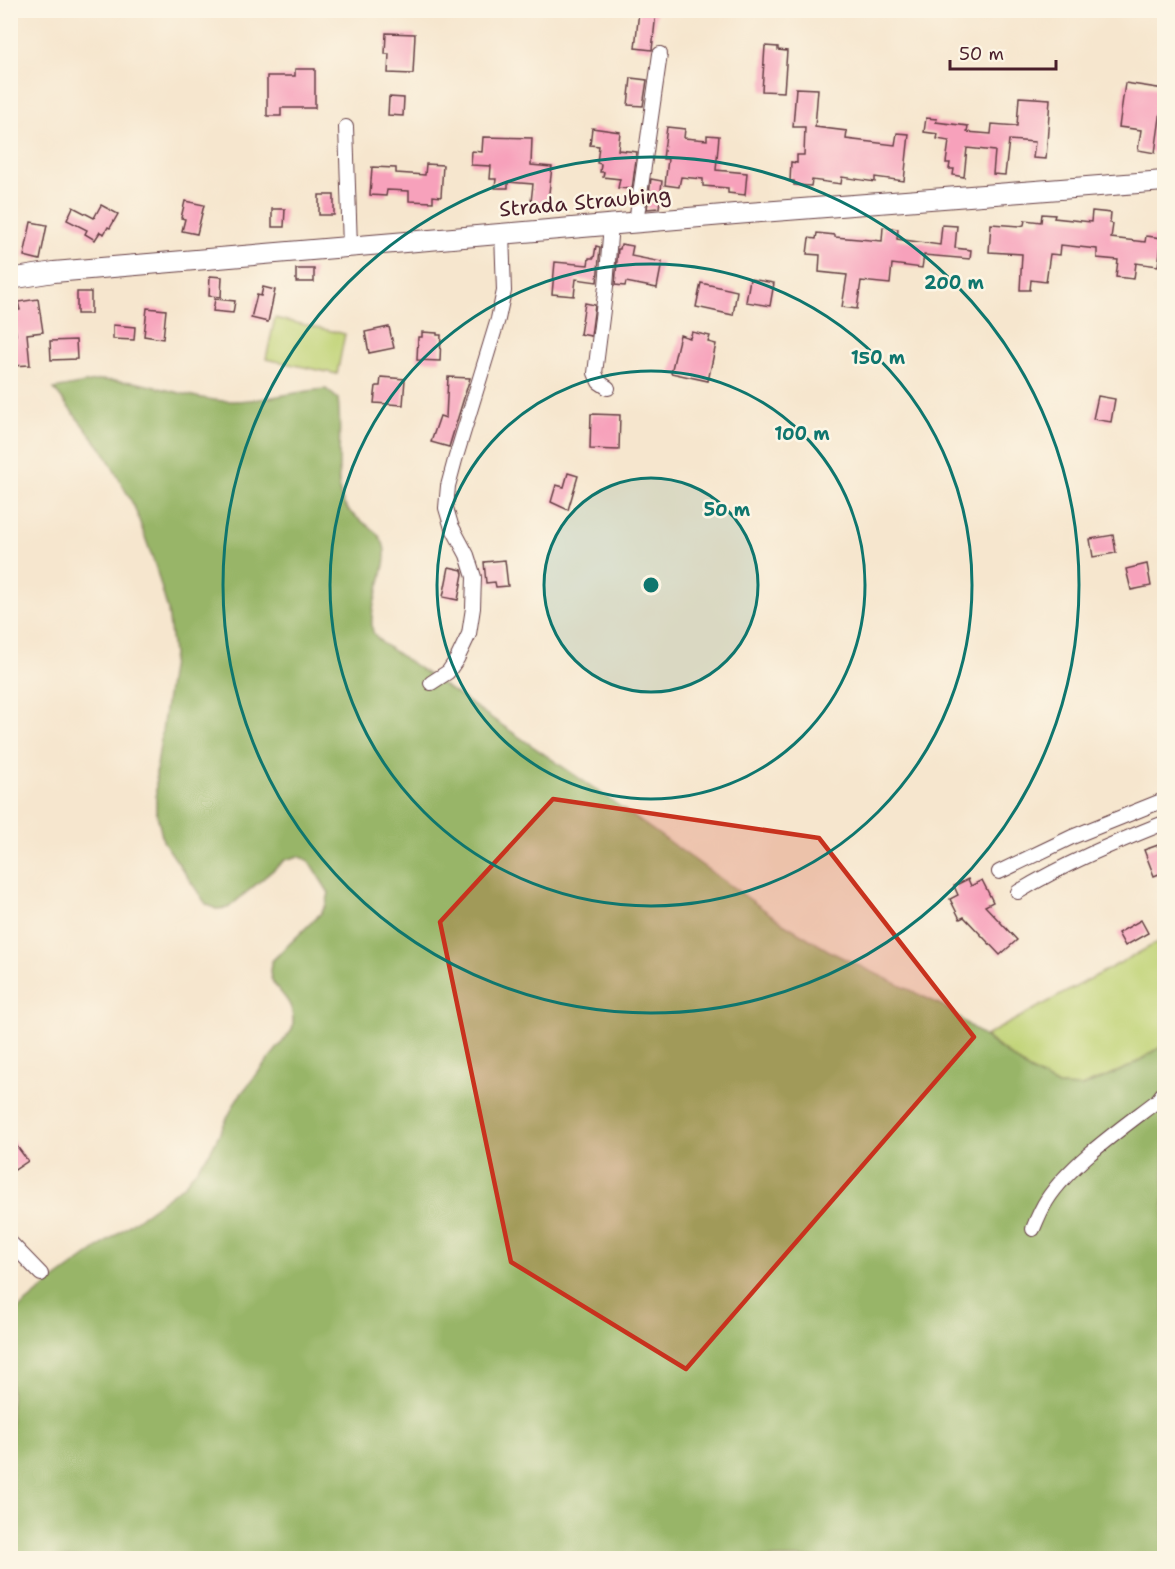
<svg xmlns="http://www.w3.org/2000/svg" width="1175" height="1569" font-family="'Shantell Sans',sans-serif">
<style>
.green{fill:#c0d376;stroke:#857950;stroke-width:1.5}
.forest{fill:#98b567;stroke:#716a49;stroke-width:1.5}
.building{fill:#f7a1bb}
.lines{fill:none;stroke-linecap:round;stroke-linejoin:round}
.minor-casing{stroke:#643d43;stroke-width:16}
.secondary-casing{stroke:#643d43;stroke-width:22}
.minor{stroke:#fff;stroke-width:14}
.secondary{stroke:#fff;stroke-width:20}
.marked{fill:#c8321e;fill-opacity:0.2;stroke:#c8321e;stroke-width:4.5;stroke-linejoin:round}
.ring{fill:none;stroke:#0f766e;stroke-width:3}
.labels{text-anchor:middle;stroke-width:5;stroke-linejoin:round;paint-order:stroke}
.street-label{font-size:21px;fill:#4a1f2b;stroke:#fcf5e5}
.centre{fill:#0f766e;stroke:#fcf5e5;stroke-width:3}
.ring-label{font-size:18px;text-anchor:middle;font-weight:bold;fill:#0f766e;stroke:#fcf5e5;stroke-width:5;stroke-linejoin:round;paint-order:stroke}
</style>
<rect width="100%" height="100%" fill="#fcf5e5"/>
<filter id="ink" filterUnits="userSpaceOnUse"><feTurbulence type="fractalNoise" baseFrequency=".0167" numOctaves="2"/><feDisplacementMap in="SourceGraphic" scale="12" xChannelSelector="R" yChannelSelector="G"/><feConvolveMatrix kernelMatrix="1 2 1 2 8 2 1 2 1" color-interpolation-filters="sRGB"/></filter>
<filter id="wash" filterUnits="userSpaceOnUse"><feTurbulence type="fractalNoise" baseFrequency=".008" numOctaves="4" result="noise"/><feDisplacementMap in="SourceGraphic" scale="24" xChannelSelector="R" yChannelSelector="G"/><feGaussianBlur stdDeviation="1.35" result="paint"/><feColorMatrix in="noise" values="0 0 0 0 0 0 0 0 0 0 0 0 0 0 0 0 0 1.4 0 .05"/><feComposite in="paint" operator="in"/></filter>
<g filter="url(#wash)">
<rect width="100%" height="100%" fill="#f6e6ce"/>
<g class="green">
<polygon points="275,318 345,334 337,374 266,359"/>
<polygon points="1164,939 1164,1045 1129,1067 1081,1087 1058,1086 1029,1070 985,1036"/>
</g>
<path class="forest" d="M100 380C111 381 122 381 133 382 165 388 196 400 229 401 262 402 293 391 326 389L338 399C341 420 339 442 339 463 339 475 337 489 342 500 351 523 386 526 385 555 385 578 367 609 373 632 375 636 379 639 382 643L595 789 783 923 831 952 943 1006 1029 1070 1058 1086 1082 1087 1129 1067 1164 1045V1558H11V1315L54 1280 184 1185 210 1152 237 1099 292 1030C300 991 261 992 272 961L321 913 326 905 329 893 309 861 299 856 285 860 228 908 216 909 206 904 163 841 156 810V773L173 654 168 611 156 568 134 506 104 452 54 389Z"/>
<g id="blocks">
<g class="building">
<polygon points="639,11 656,13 652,50 635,48"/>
<polygon points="386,33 415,34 413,74 388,73 389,54 385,54"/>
<polygon points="765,46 778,47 778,50 787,51 784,92 762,91"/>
<polygon points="295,69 315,69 315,108 281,108 281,116 267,116 267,76 295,76"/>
<polygon points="631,78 647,80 643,106 628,105"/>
<polygon points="1125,83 1164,89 1155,153 1138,150 1141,130 1119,127"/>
<polygon points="796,88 818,89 815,127 847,131 846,139 895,145 897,133 909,134 904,181 875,177 875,182 842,177 841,184 812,180 811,186 794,185 794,181 790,181 791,162 797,163 797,155 804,155 805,127 793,127"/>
<polygon points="389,97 404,98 403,116 388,115"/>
<polygon points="1019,97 1050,99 1046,159 1033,158 1035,142 1009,140 1005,175 993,174 995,151 967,148 964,177 953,175 954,169 949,169 950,163 946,163 949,141 937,139 938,134 924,132 926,118 937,119 936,122 968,126 967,132 991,134 992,124 1017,126"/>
<polygon points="667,127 685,129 684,138 707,140 707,135 719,136 716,170 747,173 745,195 728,193 728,188 703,186 703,179 681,177 679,187 665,185 668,159 663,159"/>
<polygon points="592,128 620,132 618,150 637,152 632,189 618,188 620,179 603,177 604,172 600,172 601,164 597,163 599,146 590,145"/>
<polygon points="483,137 532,138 531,165 552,167 547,210 536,208 536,202 531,202 533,184 508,182 508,188 495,188 496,179 490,179 491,166 471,165 472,151 482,152"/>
<polygon points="426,164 443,165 441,197 433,196 433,202 409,201 409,191 387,190 386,196 370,195 372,167 396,168 396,173 425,175"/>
<polygon points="651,179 662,181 659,208 647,209"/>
<rect x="319" y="195" width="15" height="20"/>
<polygon points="185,201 204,205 197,234 182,231 185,219 181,218"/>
<polygon points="101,205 118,214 110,228 108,227 104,234 100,232 95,240 85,234 87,230 67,220 73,207 94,218"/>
<polygon points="272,209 285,209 284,227 272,227"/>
<polygon points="1092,211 1111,213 1110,223 1113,224 1111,238 1145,242 1146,236 1162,238 1158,266 1136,263 1134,279 1116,277 1118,260 1097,258 1097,249 1061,245 1060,255 1050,254 1046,282 1031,280 1030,290 1020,290 1022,254 989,252 991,224 1020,226 1024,225 1025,220 1041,222 1042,214 1055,215 1054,218 1091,222"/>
<polygon points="31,222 47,225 40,260 24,256"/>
<polygon points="942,225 957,226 955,248 971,250 970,259 924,255 922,268 892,264 890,284 861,281 857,309 842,307 847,275 819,272 820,255 807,254 809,238 816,239 817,233 835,235 835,237 882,241 883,227 898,229 897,239 940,245"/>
<polygon points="621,244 633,246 631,256 662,262 657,288 626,282 625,286 615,285 618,249 620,249"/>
<polygon points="596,246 600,247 597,282 576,279 574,296 552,294 555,262 588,265 589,258 594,258"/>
<rect x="296" y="269" width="18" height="13"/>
<polygon points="210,276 222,277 221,297 209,296"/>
<polygon points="750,279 774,283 770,306 746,302"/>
<polygon points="701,283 737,291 733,315 696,307"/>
<polygon points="263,287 275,290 268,322 251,318 257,295 261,296"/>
<rect x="77" y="292" width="14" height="22"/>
<polygon points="38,299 43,332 27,334 30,365 10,366 10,336 16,335 13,311 20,310 18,302"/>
<polygon points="215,299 235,301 233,313 213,311"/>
<polygon points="585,303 595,305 591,336 580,334"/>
<polygon points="147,308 166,310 163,339 144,336"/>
<polygon points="113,325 135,327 134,340 113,339"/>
<polygon points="389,327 394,348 369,353 365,332"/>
<polygon points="422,332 437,333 437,335 441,335 440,361 417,360 418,337 422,337"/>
<polygon points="692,332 710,336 708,342 716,344 708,381 671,373 680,335 690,338"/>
<polygon points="76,340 77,359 51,360 50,341"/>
<polygon points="381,377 405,379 403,405 374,403 376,386 380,386"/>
<polygon points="448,377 470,378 449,447 431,442 440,416 446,418"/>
<polygon points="1098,396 1115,399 1111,422 1093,419"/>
<polygon points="591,414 620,415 619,450 590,449"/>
<polygon points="568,473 578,476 568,510 551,502 556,485 564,487"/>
<polygon points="1113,535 1116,553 1093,557 1090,539"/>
<polygon points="505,560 508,586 496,587 495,582 486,583 484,562"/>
<polygon points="1147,564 1151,586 1131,590 1126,569"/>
<polygon points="449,567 462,570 463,574 458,600 443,597"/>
<polygon points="1161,844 1164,853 1164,872 1154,876 1144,850"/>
<polygon points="968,879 971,886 982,880 993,902 985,906 1017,940 1000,955 964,917 960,919 950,899 958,895 954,886"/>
<polygon points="1141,920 1148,933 1125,946 1118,933"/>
<polygon points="10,1137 28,1161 10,1173"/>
</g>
</g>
</g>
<g filter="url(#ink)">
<use href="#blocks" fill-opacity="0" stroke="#643d43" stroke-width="1.5"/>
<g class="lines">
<defs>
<g id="minor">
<polyline points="346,127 350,247"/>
<polyline points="636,222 660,54"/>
<polyline points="608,388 599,382 595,373 606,286 611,224"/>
<polyline points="431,683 448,672 457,659 469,634 473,608 474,577 467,555 451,525 446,508 448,486 455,460 498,319 504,291 502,233"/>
<polyline points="999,872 1072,837 1164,800"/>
<path d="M1018 892C1064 864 1114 843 1164 823"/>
<path d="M1033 1229C1037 1219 1041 1209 1047 1200 1071 1163 1122 1128 1157 1101L1164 1092"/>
<polyline points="10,1242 41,1274"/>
</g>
<polyline id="secondary" points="10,279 54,272 735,214 1164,181"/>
</defs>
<use href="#minor" class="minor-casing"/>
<use href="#secondary" class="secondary-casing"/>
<use href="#minor" class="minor"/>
<use href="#secondary" class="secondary"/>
</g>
</g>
<path class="marked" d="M553 799 819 838 974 1037 686 1369 511 1262 440 922Z"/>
<circle cx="651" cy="585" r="107" fill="#0f766e" fill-opacity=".12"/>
<g class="ring">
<circle cx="651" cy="585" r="107"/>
<circle cx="651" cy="585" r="214"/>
<circle cx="651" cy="585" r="321"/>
<circle cx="651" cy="585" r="428"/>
</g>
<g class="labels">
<g class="street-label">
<text transform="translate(585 202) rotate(-5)" y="7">Strada Straubing</text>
</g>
</g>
<circle cx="651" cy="585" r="9" class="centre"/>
<g class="ring-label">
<text x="954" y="289">200 m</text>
<text x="878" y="364">150 m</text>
<text x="802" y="440">100 m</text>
<text x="727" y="516">50 m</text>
</g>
<rect width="1175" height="1569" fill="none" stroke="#fcf5e5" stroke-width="36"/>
<path d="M950 60v9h106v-9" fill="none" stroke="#4a1f2b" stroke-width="3"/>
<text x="959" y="60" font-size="18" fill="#4a1f2b" stroke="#fcf5e5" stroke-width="4.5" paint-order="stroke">50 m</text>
</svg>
